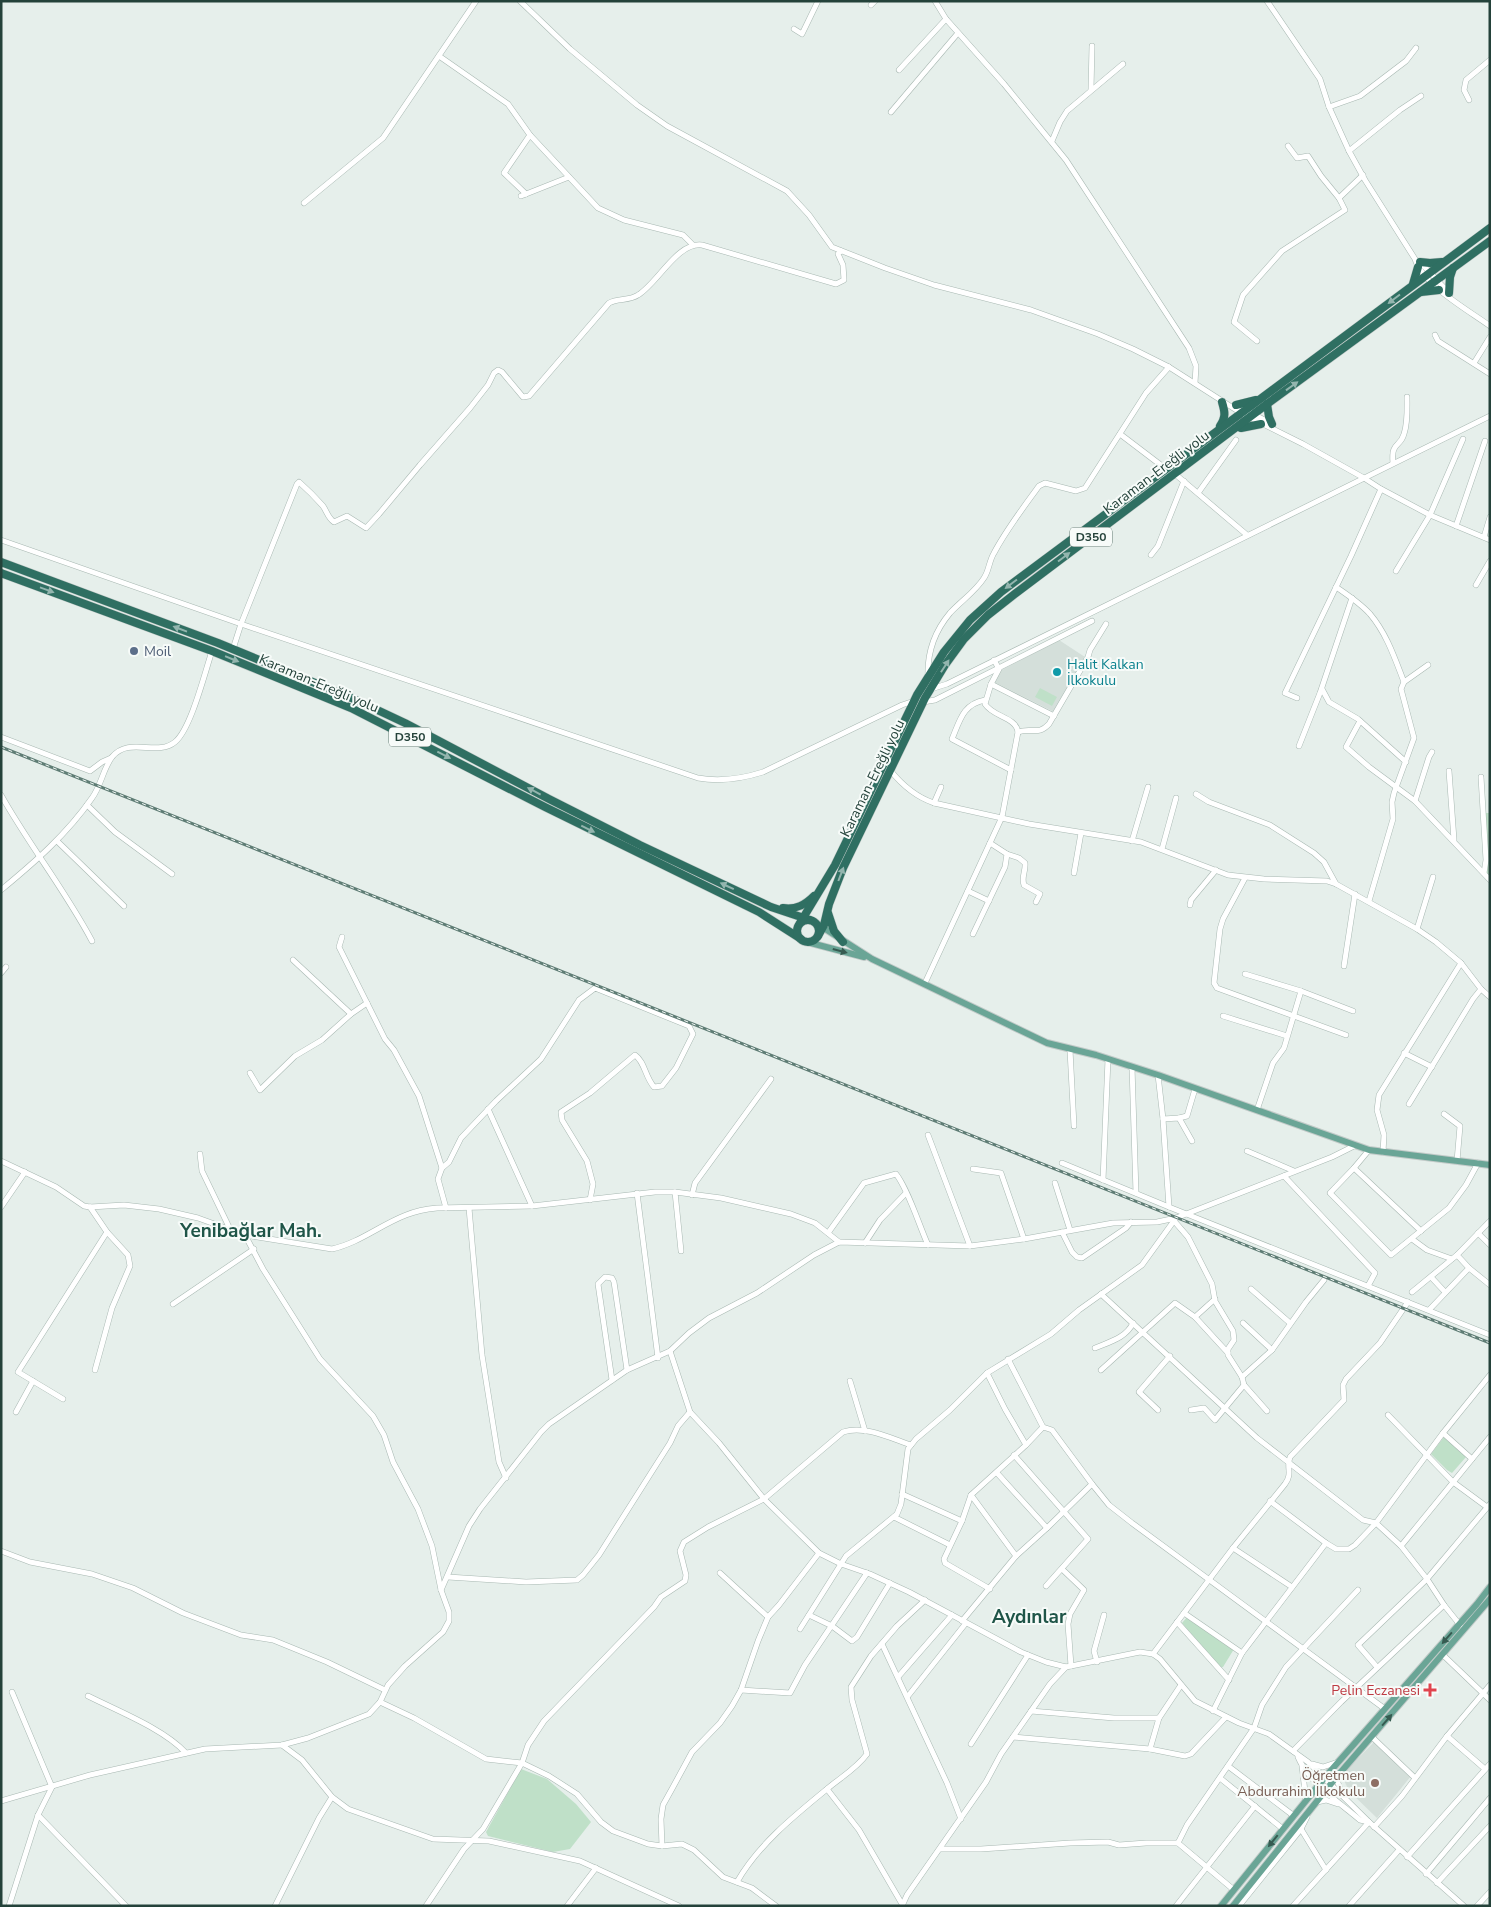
<svg xmlns="http://www.w3.org/2000/svg" width="1491" height="1907" font-family="'Nunito Sans',sans-serif">
<style>
.built{fill:#d4dfda}
.green{fill:#bfe0c8}
.lines{fill:none;stroke-linecap:round;stroke-linejoin:round}
.minor-casing{stroke:#a8b8b2;stroke-width:6}
.major-casing{stroke:#c2cac8;stroke-width:8}
.highway-casing{stroke:#c2cac8;stroke-width:9}
.minor{stroke:#fff;stroke-width:5}
.major{stroke:#6aa596;stroke-width:6}
.highway{stroke:#2f6f62;stroke-width:8}
.rail-casing{stroke:#5f7d75;stroke-width:3}
.rail{stroke:#f7fbf9;stroke-width:1;stroke-dasharray:4;stroke-linecap:butt}
.oneway{fill:#93b5ae}
.oneway2{fill:#365b51}
.service-dot{fill:#5c6f8a;stroke:#f7fbf9;stroke-width:2}
.culture-dot{fill:#0f9aa8;stroke:#f7fbf9;stroke-width:2}
.health-dot{fill:#e0444e;stroke:#f7fbf9;stroke-width:2}
.education-dot{fill:#8d6e63;stroke:#f7fbf9;stroke-width:2}
.labels{text-anchor:middle;stroke-width:4;stroke-linejoin:round;paint-order:stroke}
.shield{fill:#f7fbf9;stroke:#637a73;stroke-width:1}
.shield-label{font-size:12px;font-weight:bold;fill:#24423a}
.street-label{font-size:14px;fill:#24423a;stroke:#f7fbf9}
.service-label{font-size:14px;fill:#4e5e75;stroke:#f7fbf9;text-anchor:start}
.culture-label{font-size:14px;fill:#0d838f;stroke:#f7fbf9;text-anchor:start}
.health-label{font-size:14px;fill:#be3a42;stroke:#f7fbf9;text-anchor:end}
.education-label{font-size:14px;fill:#785e54;stroke:#f7fbf9;text-anchor:end}
.district-label{font-size:19px;font-weight:bold;fill:#1f5548;stroke:#f7fbf9}
</style>
<rect width="100%" height="100%" fill="#e6efeb"/>
<g class="built">
<polygon points="1059,640 1085,657 1054,712 994,682 1000,671"/>
<polygon points="1375,1741 1411,1776 1377,1818 1349,1791 1343,1778 1343,1774"/>
</g>
<g class="green">
<polygon points="1040,688 1057,697 1052,706 1035,697"/>
<polygon points="1484,813 1490,813 1490,876 1486,872"/>
<polygon points="1444,1437 1466,1457 1452,1473 1447,1470 1431,1454"/>
<polygon points="1188,1616 1234,1649 1223,1667 1220,1668 1218,1665 1182,1623"/>
<polygon points="521,1769 547,1779 576,1804 591,1822 570,1849 553,1852 488,1836 486,1832"/>
</g>
<g class="lines">
<defs>
<g id="minor">
<polyline points="520,1 570,49 637,105 667,126 787,191 809,215 832,247 885,268 934,285 1031,310 1098,334 1133,349 1169,367 1241,413 1303,444 1364,478 1381,489 1430,515 1490,540"/>
<polyline points="935,1 946,19 1004,84 1066,160 1189,348 1196,366 1195,383"/>
<path d="M1267 1 1320 79 1329 107 1349 151 1365 180 1415 259C1423 285 1468 310 1490 326"/>
<polyline points="871,5 875,1"/>
<polyline points="794,29 802,34 818,1"/>
<polyline points="439,56 508,104 530,135 598,208 624,220 683,235 693,245"/>
<polyline points="899,70 946,19"/>
<polyline points="1091,89 1092,46"/>
<polyline points="1469,100 1464,90 1466,80 1490,60"/>
<polyline points="1329,107 1360,96 1406,61 1416,48"/>
<polyline points="891,112 958,33"/>
<polyline points="1052,141 1060,122 1067,111 1123,64"/>
<polyline points="1288,146 1297,158 1308,156 1321,176 1339,198"/>
<polyline points="1349,151 1400,110 1421,96"/>
<polyline points="526,194 504,173 530,135"/>
<polyline points="521,196 569,177"/>
<polyline points="304,203 383,138 476,1"/>
<polyline points="1420,262 1450,294"/>
<polyline points="1435,335 1438,341 1490,374"/>
<polyline points="1257,341 1234,322 1243,295 1282,251 1345,210 1339,198 1363,175"/>
<polyline points="1474,363 1490,337"/>
<polyline points="1236,405 1272,424"/>
<polyline points="1120,434 1166,469"/>
<path d="M1393 463C1391 441 1400 448 1404 434 1408 422 1407 409 1407 397"/>
<polyline points="1175,474 1247,535"/>
<polyline points="1198,493 1236,440"/>
<polyline points="1456,526 1485,441"/>
<polyline points="1484,537 1490,517"/>
<path d="M1 540 241 624 698 778C721 782 741 779 763 772L902 705 914 701"/>
<polyline points="1151,555 1158,546 1184,481"/>
<polyline points="1396,571 1430,515 1463,439"/>
<polyline points="1476,585 1490,561"/>
<path d="M1336 587C1348 595 1361 604 1370 614 1387 634 1395 659 1404 682L1401 689 1414 738 1394 793 1392 802 1393 819 1369 901"/>
<path d="M233 649 241 624 297 484 299 482C307 489 316 498 323 506 327 512 328 518 334 522L347 516 366 528 379 514 420 465 470 408 488 385 494 373 498 370 502 372 523 397 529 396 609 303C618 298 629 301 638 295 658 283 677 242 702 245L836 284 844 280 843 265 838 254 841 251"/>
<path d="M928 677C927 653 934 632 950 613 961 601 975 592 984 578 989 571 989 561 994 553 1006 530 1023 508 1039 486L1045 483 1076 491 1085 488 1146 393 1169 367"/>
<polyline points="1404,682 1428,665"/>
<polyline points="991,684 1054,716"/>
<polyline points="931,689 947,684 1490,416"/>
<polyline points="1322,689 1329,702 1358,719 1406,762"/>
<polyline points="1297,698 1285,693 1351,556 1381,489"/>
<path d="M985 700C963 704 960 720 952 739L1011 770"/>
<polyline points="923,702 935,700 1092,621"/>
<polyline points="1360,721 1346,747 1369,767 1415,801 1490,880"/>
<path d="M1018 732C1032 727 1038 736 1049 724L1088 657 1090 650 1106 624"/>
<polyline points="1,737 90,771 102,762 111,758"/>
<polyline points="1299,746 1320,693 1352,598"/>
<path d="M890 770C902 785 916 797 934 803L1029 824 1141 842 1228 875 1264 879 1327 881 1336 884 1417 929 1436 942 1461 963 1481 989 1490 997"/>
<polyline points="1449,771 1454,840"/>
<polyline points="1481,777 1486,860 1484,873"/>
<polyline points="1196,794 1209,802 1270,825 1314,853 1324,862 1336,884"/>
<path d="M1 795C29 845 65 890 92 941"/>
<polyline points="1415,801 1429,757 1432,752"/>
<polyline points="934,803 941,787"/>
<polyline points="87,805 115,832 172,874"/>
<polyline points="57,841 124,906"/>
<polyline points="1132,841 1148,787"/>
<polyline points="1162,849 1176,798"/>
<path d="M1007 854 1019 858 1025 863C1026 871 1021 877 1024 885L1040 894 1036 902"/>
<polyline points="1074,873 1081,833"/>
<polyline points="1245,878 1223,919 1220,929 1214,983 1217,988 1346,1035"/>
<path d="M1 890C35 862 67 834 92 798 101 786 103 769 112 757 129 736 157 757 175 742 191 729 205 672 212 651"/>
<polyline points="968,891 989,901"/>
<polyline points="1190,905 1191,900 1216,870"/>
<polyline points="1417,929 1433,877"/>
<polyline points="973,934 1005,867 1007,854 990,843"/>
<polyline points="342,937 339,947 385,1039 394,1050 419,1096 442,1168 438,1179 446,1208"/>
<polyline points="293,960 351,1014"/>
<polyline points="1344,966 1355,894"/>
<polyline points="1,973 6,967"/>
<polyline points="1245,974 1301,991 1353,1011"/>
<path d="M925 983 1002 817 1018 732C1016 717 993 717 985 704L991 684 999 669 994 660"/>
<polyline points="1223,1016 1287,1036"/>
<polyline points="1070,1050 1074,1126"/>
<polyline points="1404,1053 1432,1067"/>
<polyline points="1132,1067 1136,1193"/>
<polyline points="250,1073 260,1090 295,1056 322,1040 351,1014 367,1003"/>
<polyline points="1158,1075 1163,1119 1169,1207 1490,1335"/>
<polyline points="1409,1104 1473,999 1481,989"/>
<polyline points="488,1109 532,1206"/>
<polyline points="1257,1110 1273,1063 1284,1048 1301,991"/>
<polyline points="1444,1114 1460,1126 1457,1161"/>
<polyline points="1179,1118 1187,1116 1195,1089"/>
<polyline points="1163,1119 1179,1118 1192,1141"/>
<polyline points="928,1135 970,1246"/>
<polyline points="1369,1150 1354,1168 1330,1193 1391,1255 1449,1208 1466,1185 1478,1163"/>
<polyline points="1247,1151 1294,1171"/>
<polyline points="1383,1152 1384,1135 1377,1110 1379,1095 1461,963"/>
<polyline points="200,1154 202,1171 230,1229"/>
<path d="M1 1161 56 1187 84 1206 90 1207 124 1205 159 1209 198 1218 245 1235 332 1249C359 1243 380 1225 406 1215 416 1211 426 1209 437 1208L532 1206 655 1192H675L721 1198 791 1214 815 1223 839 1242"/>
<polyline points="1062,1163 1169,1207"/>
<path d="M442 1168 449 1162 461 1138 496 1101 541 1059 579 1000 595 988 689 1026 693 1034 676 1068 662 1086 654 1087C645 1077 645 1062 635 1055L590 1093 561 1112 562 1120 587 1161 593 1184 590 1200"/>
<polyline points="1354,1168 1421,1231"/>
<polyline points="973,1169 1001,1173 1024,1239"/>
<polyline points="1284,1176 1375,1273 1368,1286"/>
<polyline points="1103,1180 1108,1059"/>
<polyline points="1055,1183 1070,1230"/>
<polyline points="675,1192 681,1251"/>
<polyline points="637,1193 658,1358"/>
<polyline points="692,1195 695,1183 771,1079"/>
<polyline points="1,1207 25,1172"/>
<polyline points="90,1207 107,1232 128,1255 130,1266 112,1308 95,1370"/>
<polyline points="469,1208 482,1355 499,1462 506,1478"/>
<polyline points="1175,1222 1188,1237 1212,1284 1215,1301 1233,1331 1234,1340 1228,1349 1228,1355 1242,1377 1244,1385 1267,1411"/>
<polyline points="1062,1232 1072,1252 1077,1257 1082,1258 1126,1228 1131,1222"/>
<path d="M828 1233 864 1183 896 1174C908 1189 919 1225 928 1245"/>
<polyline points="1478,1233 1490,1245"/>
<polyline points="1412,1239 1427,1250 1452,1259"/>
<polyline points="865,1243 880,1220 906,1193"/>
<polyline points="1469,1268 1490,1285"/>
<polyline points="1431,1277 1445,1292"/>
<polyline points="1251,1289 1290,1323"/>
<polyline points="1412,1292 1457,1255"/>
<polyline points="1101,1294 1257,1438 1363,1520 1376,1523 1401,1546 1427,1579 1444,1605 1460,1625"/>
<polyline points="1215,1299 1195,1317 1228,1353"/>
<polyline points="173,1304 254,1249"/>
<polyline points="1429,1310 1469,1268 1457,1255 1490,1221"/>
<polyline points="1243,1323 1272,1350"/>
<path d="M1095 1348C1109 1342 1126 1338 1133 1323"/>
<polyline points="670,1351 690,1412 719,1443 764,1499 819,1553 841,1564 870,1574 909,1592 1021,1652 1046,1662 1066,1667 1140,1652 1153,1654 1160,1659 1195,1701 1239,1723 1269,1734 1308,1762 1369,1822 1464,1906"/>
<polyline points="1101,1370 1175,1303 1195,1317"/>
<polyline points="987,1373 1005,1409 1026,1445"/>
<polyline points="1242,1377 1272,1350 1306,1302 1324,1280"/>
<polyline points="612,1380 598,1284 605,1277 612,1278 614,1282 627,1370"/>
<polyline points="850,1381 865,1431"/>
<polyline points="63,1399 18,1372 107,1232"/>
<polyline points="1158,1410 1139,1392 1170,1356"/>
<polyline points="1191,1410 1204,1408 1215,1420 1244,1385"/>
<polyline points="16,1412 33,1381"/>
<polyline points="1388,1415 1453,1482 1487,1507"/>
<polyline points="1443,1433 1472,1459"/>
<polyline points="1014,1455 1088,1539 1046,1586"/>
<polyline points="997,1473 1047,1528"/>
<polyline points="1092,1484 1109,1505 1132,1523 1385,1709"/>
<polyline points="902,1494 962,1521"/>
<polyline points="971,1495 962,1521 944,1559 945,1563 990,1589"/>
<polyline points="1270,1501 1326,1543 1336,1549 1349,1549 1355,1545 1376,1523 1443,1433 1490,1375"/>
<polyline points="894,1517 950,1545"/>
<polyline points="1401,1546 1490,1437"/>
<polyline points="1233,1548 1292,1587"/>
<polyline points="1,1551 30,1562 92,1574 133,1588 183,1613 241,1635 273,1640 327,1662 385,1690"/>
<polyline points="1016,1556 971,1495 1026,1445 1043,1427"/>
<polyline points="1062,1569 1084,1590 1070,1614 1068,1624 1071,1666"/>
<polyline points="720,1573 768,1617"/>
<polyline points="448,1577 526,1582 577,1580 583,1575 599,1555 670,1443 678,1426 690,1412"/>
<polyline points="441,1590 469,1526 480,1509 541,1432 549,1424 627,1370 670,1351 689,1333 709,1318 757,1293 814,1255 839,1242 970,1246 1024,1239 1113,1223 1157,1222 1176,1218 1332,1157 1354,1146"/>
<polyline points="1184,1613 1242,1653"/>
<polyline points="809,1615 832,1626 852,1641 857,1637 890,1583"/>
<polyline points="962,1621 1016,1556 1047,1528 1092,1484 1052,1430 1043,1427 1008,1359"/>
<polyline points="1177,1622 1229,1680"/>
<polyline points="800,1629 846,1556 897,1514 901,1504 908,1449 916,1439 950,1410 987,1373 1051,1334 1079,1310 1142,1265 1176,1218"/>
<polyline points="882,1644 947,1783 961,1819"/>
<path d="M1153 1654 1233 1548 1285 1484C1293 1473 1286 1468 1290 1457L1344 1400 1343 1385 1346 1379 1380 1343 1408 1302"/>
<polyline points="1443,1655 1490,1700"/>
<polyline points="1097,1662 1094,1651 1104,1615"/>
<polyline points="1377,1667 1358,1645 1427,1579 1490,1504"/>
<polyline points="898,1677 952,1615"/>
<polyline points="741,1690 790,1693 805,1665 867,1573"/>
<path d="M88 1696C118 1711 164 1729 186 1753"/>
<polyline points="908,1696 966,1623"/>
<polyline points="380,1702 414,1718 486,1759 522,1763 549,1776 577,1794 601,1822 613,1831 648,1844 662,1846 682,1844 694,1850 723,1877 752,1888 776,1906"/>
<polyline points="1031,1711 1114,1718 1159,1718"/>
<polyline points="1213,1711 1242,1653 1326,1543"/>
<polyline points="1447,1736 1485,1769"/>
<polyline points="1013,1737 1150,1749 1185,1756 1191,1754 1226,1717"/>
<polyline points="1372,1737 1415,1778"/>
<polyline points="971,1744 1028,1655"/>
<polyline points="282,1745 302,1760 332,1797 348,1809 433,1839 489,1841 580,1861 679,1906"/>
<polyline points="1150,1749 1159,1718 1181,1685"/>
<polyline points="1293,1751 1341,1702 1444,1605"/>
<path d="M1298 1757C1309 1783 1339 1802 1360 1820L1369 1822"/>
<polyline points="1312,1764 1323,1767 1338,1762"/>
<polyline points="1228,1766 1294,1816"/>
<polyline points="1302,1766 1306,1800"/>
<polyline points="1220,1778 1283,1829"/>
<polyline points="1336,1778 1342,1793"/>
<polyline points="827,1789 859,1830 902,1904"/>
<polyline points="1,1801 90,1775 205,1749 282,1745 308,1738 369,1714 380,1702 388,1685 405,1666 443,1632 449,1621 449,1612 441,1590 432,1546 418,1509 393,1462 384,1435 373,1416 320,1359 263,1269 245,1235"/>
<polyline points="1317,1802 1326,1800 1338,1804"/>
<polyline points="38,1815 126,1906"/>
<polyline points="1374,1827 1402,1796 1447,1736 1490,1685"/>
<polyline points="1301,1829 1326,1870"/>
<polyline points="662,1846 661,1819 663,1805 673,1787 692,1752 720,1723 732,1706 741,1690 758,1641 768,1617 779,1605 819,1553"/>
<polyline points="941,1849 981,1849 1070,1843 1108,1842 1119,1845 1146,1843 1178,1843"/>
<polyline points="1407,1857 1490,1764"/>
<polyline points="1426,1874 1490,1798"/>
<path d="M737 1882C758 1845 794 1816 827 1789 841 1777 856 1769 867 1754L852 1700 851 1687 871 1656 897 1626 925 1600"/>
<polyline points="1437,1883 1490,1826"/>
<polyline points="1234,1890 1178,1843 1187,1825 1254,1728 1262,1705 1286,1667 1358,1590"/>
<polyline points="9,1906 38,1815 52,1787 12,1692"/>
<polyline points="275,1906 319,1818 332,1797"/>
<path d="M426 1906 464 1849 483 1829 522 1763 528 1745 544 1721 654 1607 661 1597 685 1581 686 1575 680 1551 684 1542 708 1527 764 1499 843 1432C865 1425 890 1438 911 1445"/>
<polyline points="567,1906 596,1868"/>
<polyline points="902,1906 907,1895 986,1782 1001,1754 1050,1684 1066,1667"/>
<polyline points="1176,1906 1255,1806"/>
<polyline points="1239,1906 1301,1829 1307,1817"/>
<polyline points="1293,1906 1369,1822"/>
<polyline points="1349,1906 1399,1850"/>
<polyline points="1477,1906 1490,1892"/>
</g>
<g id="major">
<polyline points="816,923 872,959 1047,1043 1096,1055 1158,1075 1369,1150 1490,1165"/>
<polyline points="807,942 864,957"/>
<polyline points="1221,1906 1326,1776 1477,1604 1490,1587"/>
<polyline points="1233,1906 1334,1780 1490,1599"/>
</g>
<g id="highway">
<polyline points="1420,262 1430,263 1442,262"/>
<polyline points="1413,284 1418,267"/>
<polyline points="1421,292 1439,290"/>
<polyline points="1449,293 1450,277 1453,268"/>
<polyline points="1267,404 1269,417 1272,424"/>
<polyline points="1236,405 1256,400"/>
<path d="M1220 426C1226 417 1225 412 1222 402"/>
<polyline points="1241,428 1261,424"/>
<polyline points="1,562 218,643 354,699 405,723 549,799 640,845 771,907 810,920"/>
<polyline points="1,573 212,651 351,708 545,807 759,912 801,939"/>
<path d="M783 908C796 910 805 905 814 896"/>
<polyline points="828,913 834,931 843,942"/>
<circle cx="808" cy="931" r="11"/>
<polyline points="800,923 835,865 917,695 944,652 970,620 1001,592 1490,228"/>
<polyline points="818,936 824,925 829,904 843,868 925,698 945,665 964,639 988,615 1016,593 1267,404 1490,241"/>
</g>
</defs>
<use href="#minor" class="minor-casing"/>
<use href="#major" class="major-casing"/>
<use href="#highway" class="highway-casing"/>
<use href="#minor" class="minor"/>
<use href="#major" class="major"/>
<use href="#highway" class="highway"/>
<defs>
<polyline id="rail" points="1,747 1490,1343"/>
</defs>
<use href="#rail" class="rail-casing"/>
<use href="#rail" class="rail"/>
</g>
<defs><path id="oneway-solid" d="M-6-.8H1V-3.2L6.5 0L1 3.2V.8H-6Z" transform="scale(1.25)"/></defs>
<g class="oneway">
<use href="#oneway-solid" transform="translate(1394 299) rotate(143)"/>
<use href="#oneway-solid" transform="translate(1292 386) rotate(-36)"/>
<use href="#oneway-solid" transform="translate(1064 557) rotate(-37)"/>
<use href="#oneway-solid" transform="translate(1011 584) rotate(143)"/>
<use href="#oneway-solid" transform="translate(47 590) rotate(20)"/>
<use href="#oneway-solid" transform="translate(180 629) rotate(-159)"/>
<use href="#oneway-solid" transform="translate(232 659) rotate(22)"/>
<use href="#oneway-solid" transform="translate(945 666) rotate(-57)"/>
<use href="#oneway-solid" transform="translate(444 755) rotate(27)"/>
<use href="#oneway-solid" transform="translate(534 791) rotate(-152)"/>
<use href="#oneway-solid" transform="translate(588 829) rotate(26)"/>
<use href="#oneway-solid" transform="translate(841 874) rotate(-69)"/>
<use href="#oneway-solid" transform="translate(727 886) rotate(-155)"/>
</g>
<g class="oneway2">
<use href="#oneway-solid" transform="translate(840 951) rotate(15)"/>
<use href="#oneway-solid" transform="translate(1447 1638) rotate(131)"/>
<use href="#oneway-solid" transform="translate(1387 1720) rotate(-49)"/>
<use href="#oneway-solid" transform="translate(1273 1841) rotate(129)"/>
</g>
<circle class="service-dot" cx="134" cy="651" r="5"/>
<circle class="culture-dot" cx="1057" cy="672" r="5"/>
<path class="health-dot" d="M1427.5 1682.5h5v5h5v5h-5v5h-5v-5h-5v-5h5z"/>
<circle class="education-dot" cx="1375" cy="1783" r="5"/>
<g class="labels">
<g class="shield">
<rect x="1070" y="527.5" width="42" height="19" rx="4"/>
<rect x="389" y="727.5" width="42" height="19" rx="4"/>
</g>
<g class="shield-label">
<text x="1091" y="541">D350</text>
<text x="410" y="741">D350</text>
</g>
<g class="street-label">
<text transform="translate(1156 472) rotate(-37)" y="5">Karaman-Ereğli yolu</text>
<text transform="translate(319 683) rotate(23)" y="5">Karaman-Ereğli yolu</text>
<text transform="translate(872 778) rotate(-64)" y="5">Karaman-Ereğli yolu</text>
</g>
<g class="service-label">
<text x="144" y="656">Moil</text>
</g>
<g class="culture-label">
<text x="1067" y="669">Halit Kalkan<tspan x="1067" dy="16">İlkokulu</tspan></text>
</g>
<g class="health-label">
<text x="1420" y="1695">Pelin Eczanesi</text>
</g>
<g class="education-label">
<text x="1365" y="1780">Öğretmen<tspan x="1365" dy="16">Abdurrahim İlkokulu</tspan></text>
</g>
<g class="district-label">
<text x="251" y="1237">Yenibağlar Mah.</text>
<text x="1029" y="1623">Aydınlar</text>
</g>
</g>
<rect width="1491" height="1907" fill="none" stroke="#24423a" stroke-width="5"/>
</svg>
